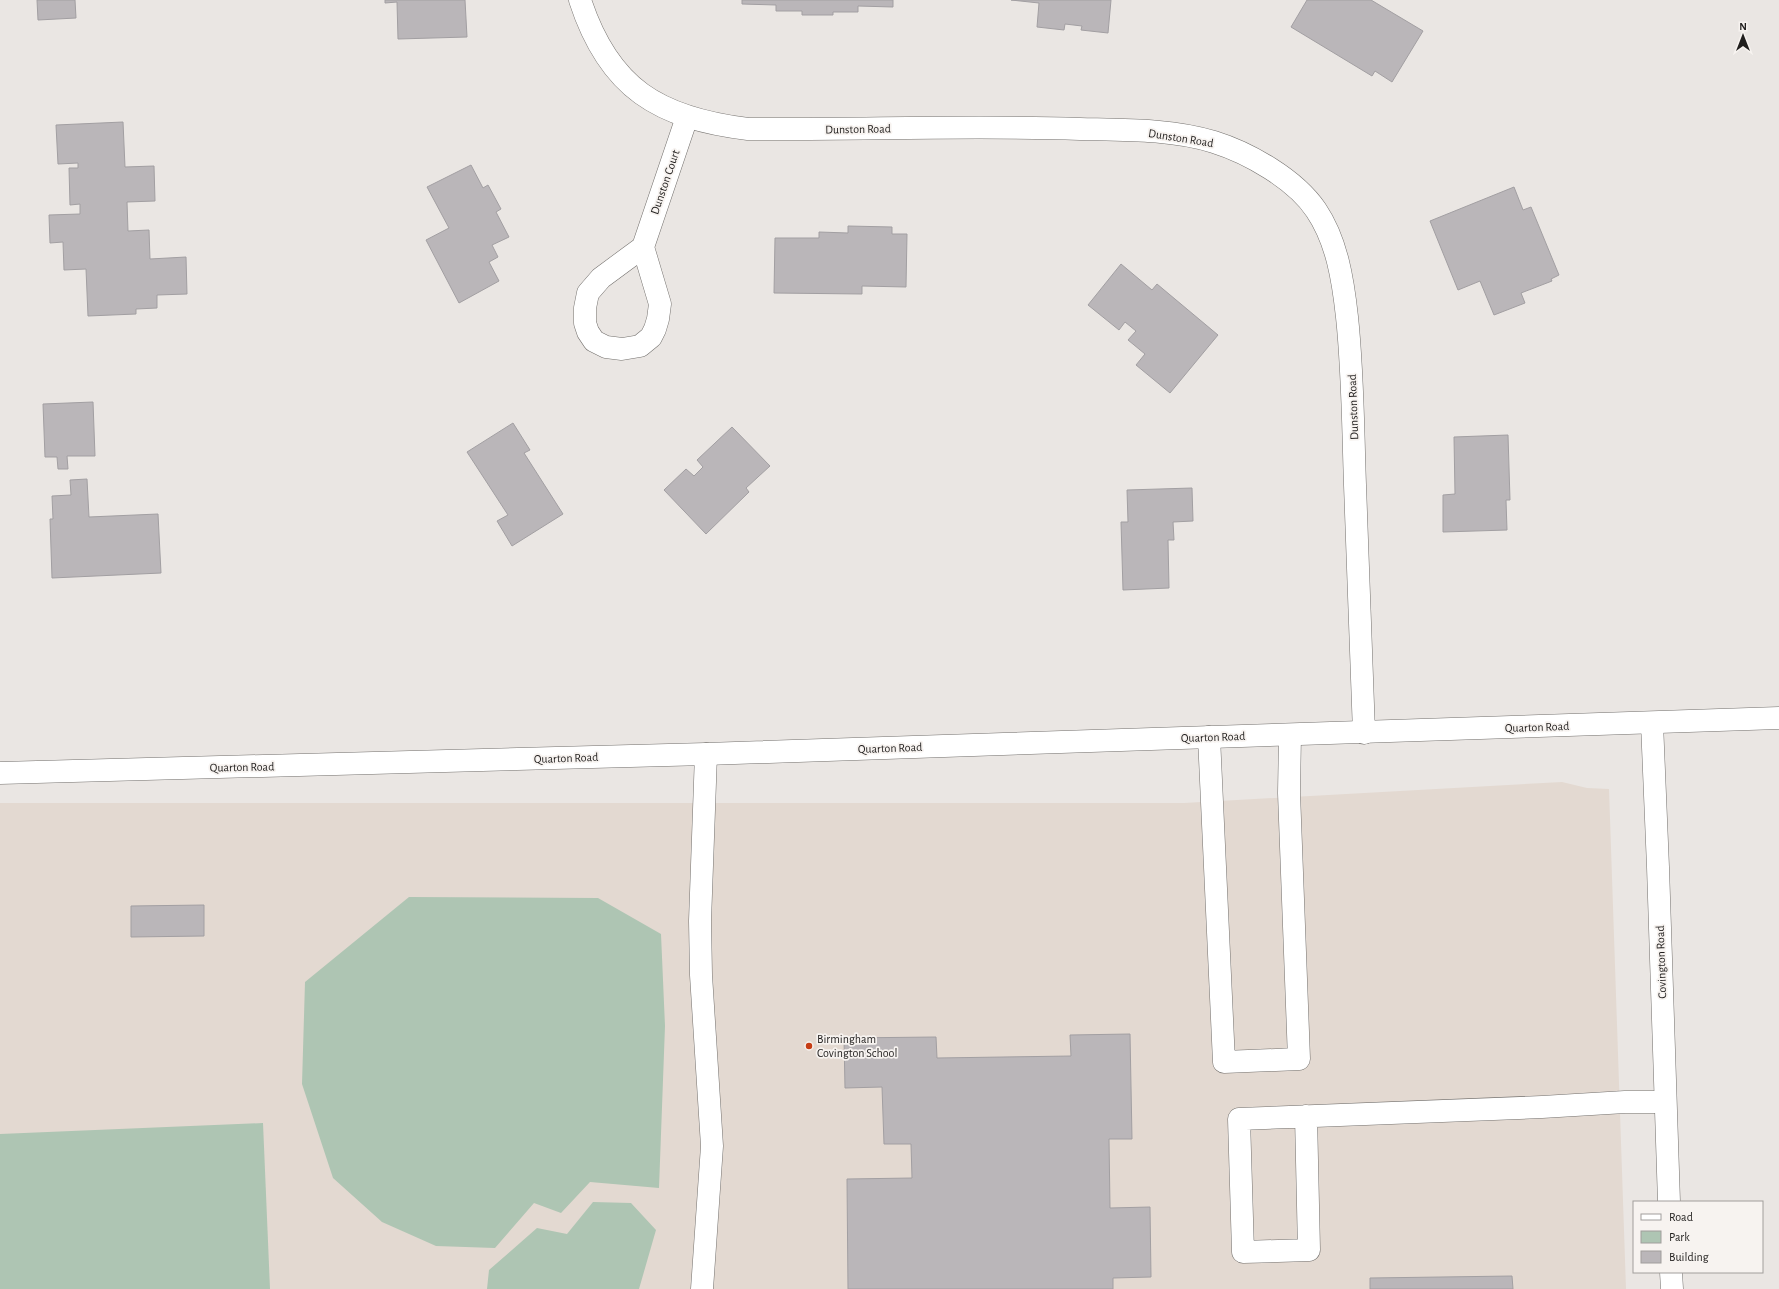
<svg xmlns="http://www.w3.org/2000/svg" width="1779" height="1289" font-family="'Alegreya Sans',sans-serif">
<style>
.built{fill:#e3d9d1}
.green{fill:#aec5b3}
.building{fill:#bab6b9;stroke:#a29fa2}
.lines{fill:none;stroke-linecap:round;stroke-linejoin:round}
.minor-casing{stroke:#73706d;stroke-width:23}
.minor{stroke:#fff;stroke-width:22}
.poi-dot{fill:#c63d15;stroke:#f7f3f0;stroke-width:1.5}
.labels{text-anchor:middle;stroke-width:3.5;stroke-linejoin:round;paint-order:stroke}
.street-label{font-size:12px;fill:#211f1e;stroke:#f7f3f0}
.poi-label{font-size:12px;fill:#211f1e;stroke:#f7f3f0;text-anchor:start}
</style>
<rect width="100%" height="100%" fill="#eae6e3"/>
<polygon class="built" points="1562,782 1587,788 1609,789 1626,1289 0,1289 0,803 1184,803"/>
<g class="green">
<polygon points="409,897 598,898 661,934 665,1026 659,1188 590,1182 561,1213 534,1203 495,1248 436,1246 382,1222 333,1178 302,1084 305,982"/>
<polygon points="263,1123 270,1289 0,1289 0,1134"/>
<polygon points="593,1202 631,1203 656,1230 639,1289 487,1289 489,1270 537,1228 567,1234"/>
</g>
<g class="building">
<polygon points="37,0 75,0 76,18 38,20"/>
<polygon points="385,0 465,0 467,37 398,39 397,2 385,3"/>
<polygon points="742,0 893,0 893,7 858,6 858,12 833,12 833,15 802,15 802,11 776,11 776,5 742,4"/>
<polygon points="1011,0 1111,0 1108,33 1081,30 1082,26 1065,24 1064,30 1037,27 1039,3"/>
<polygon points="1307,0 1371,0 1423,31 1392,82 1375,71 1372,76 1291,27"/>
<polygon points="123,122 125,167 154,166 155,201 127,202 128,231 149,230 150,259 186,257 187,294 157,295 157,308 136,309 136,314 88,316 86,269 64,270 63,242 50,243 49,215 80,214 80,204 70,205 69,168 78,168 78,163 58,164 56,125"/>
<polygon points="471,165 483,188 488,185 501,209 496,212 509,237 492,245 498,257 489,262 499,281 459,303 426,240 449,228 427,187"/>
<polygon points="1514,187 1523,210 1531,207 1559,275 1551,279 1552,281 1521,293 1525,303 1494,315 1480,281 1458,290 1430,221"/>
<polygon points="848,226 892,227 892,234 907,234 906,287 862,286 862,294 774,293 775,238 819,238 819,232 848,233"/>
<polygon points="1121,264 1152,290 1157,284 1218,335 1170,393 1136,365 1145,354 1128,340 1136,331 1125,322 1119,330 1088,305"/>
<polygon points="93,402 95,456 67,456 68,469 58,469 57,457 45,457 43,404"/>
<polygon points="513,423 530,450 524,453 563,514 512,546 497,521 508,515 467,452"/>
<polygon points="732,427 770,466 746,488 749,492 706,534 664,490 686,469 694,476 703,467 697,460"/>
<polygon points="1508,435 1510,500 1506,500 1507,530 1443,532 1443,495 1455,494 1454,437"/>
<polygon points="87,479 89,517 158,514 161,573 52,578 50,519 53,519 52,496 71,495 70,480"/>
<polygon points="1192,488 1193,521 1173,522 1174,540 1168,540 1169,588 1123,590 1121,522 1128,522 1127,490"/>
<polygon points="204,905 204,936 131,937 131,906"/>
<polygon points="1130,1034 1132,1139 1109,1139 1110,1208 1150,1207 1151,1277 1113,1278 1113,1289 848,1289 847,1179 912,1178 911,1144 884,1144 882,1087 845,1088 844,1038 936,1037 937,1058 1071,1056 1070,1035"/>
<polygon points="1512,1276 1513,1289 1370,1289 1370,1278"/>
</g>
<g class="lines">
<defs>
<g id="minor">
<path d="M580 0C609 89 659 118 748 129 859 130 970 125 1080 129 1124 130 1172 129 1214 142 1249 153 1295 179 1316 210 1337 241 1343 280 1347 317 1353 373 1353 429 1355 485 1358 568 1361 650 1364 733"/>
<polyline points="643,247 660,304 658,319 655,329 651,337 640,346 622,349 606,347 594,341 588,332 585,323 585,308 588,293 601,278 643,247 687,117"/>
<polyline points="1652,723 1658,867 1669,1202"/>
<polyline points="1209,737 1224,1062 1299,1059 1289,793 1290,735"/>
<polyline points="0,773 706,754 1779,718"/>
<polyline points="1306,1116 1309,1250 1243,1252 1239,1119 1542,1107 1625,1102 1665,1102"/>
<polyline points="1671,1272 1672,1289"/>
<polyline points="702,1289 712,1146 701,975 700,921 706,754"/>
</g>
</defs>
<use href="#minor" class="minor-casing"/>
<use href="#minor" class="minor"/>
</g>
<circle class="poi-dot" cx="809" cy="1046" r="4"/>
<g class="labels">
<g class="street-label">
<text transform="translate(858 129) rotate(-1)" y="4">Dunston Road</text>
<text transform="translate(1181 138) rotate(9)" y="4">Dunston Road</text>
<text transform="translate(665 182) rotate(-71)" y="4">Dunston Court</text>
<text transform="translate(1353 407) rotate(-92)" y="4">Dunston Road</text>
<text transform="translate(1537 727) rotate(-2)" y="4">Quarton Road</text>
<text transform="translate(1213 737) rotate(-2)" y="4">Quarton Road</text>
<text transform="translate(890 748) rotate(-2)" y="4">Quarton Road</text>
<text transform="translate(566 758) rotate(-2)" y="4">Quarton Road</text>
<text transform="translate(242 767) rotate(-1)" y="4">Quarton Road</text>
<text transform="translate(1661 962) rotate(-92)" y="4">Covington Road</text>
</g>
<g class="poi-label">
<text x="817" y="1043">Birmingham<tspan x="817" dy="14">Covington School</tspan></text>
</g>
</g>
<rect x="1633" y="1201" width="130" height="72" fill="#f7f3f0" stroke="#a19e9c"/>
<rect x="1641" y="1214" width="20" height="6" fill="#ffffff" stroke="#a19e9c"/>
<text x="1669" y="1221" font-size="12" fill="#211f1e">Road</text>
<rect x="1641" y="1231" width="20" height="12" fill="#aec5b3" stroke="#a19e9c"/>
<text x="1669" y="1241" font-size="12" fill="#211f1e">Park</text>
<rect x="1641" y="1251" width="20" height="12" fill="#bab6b9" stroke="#a19e9c"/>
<text x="1669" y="1261" font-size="12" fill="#211f1e">Building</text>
<g transform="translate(1743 36)" stroke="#f7f3f0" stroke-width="3" paint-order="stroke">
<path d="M0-3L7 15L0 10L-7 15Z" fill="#211f1e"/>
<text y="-6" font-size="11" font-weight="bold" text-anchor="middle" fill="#211f1e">N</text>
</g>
</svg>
